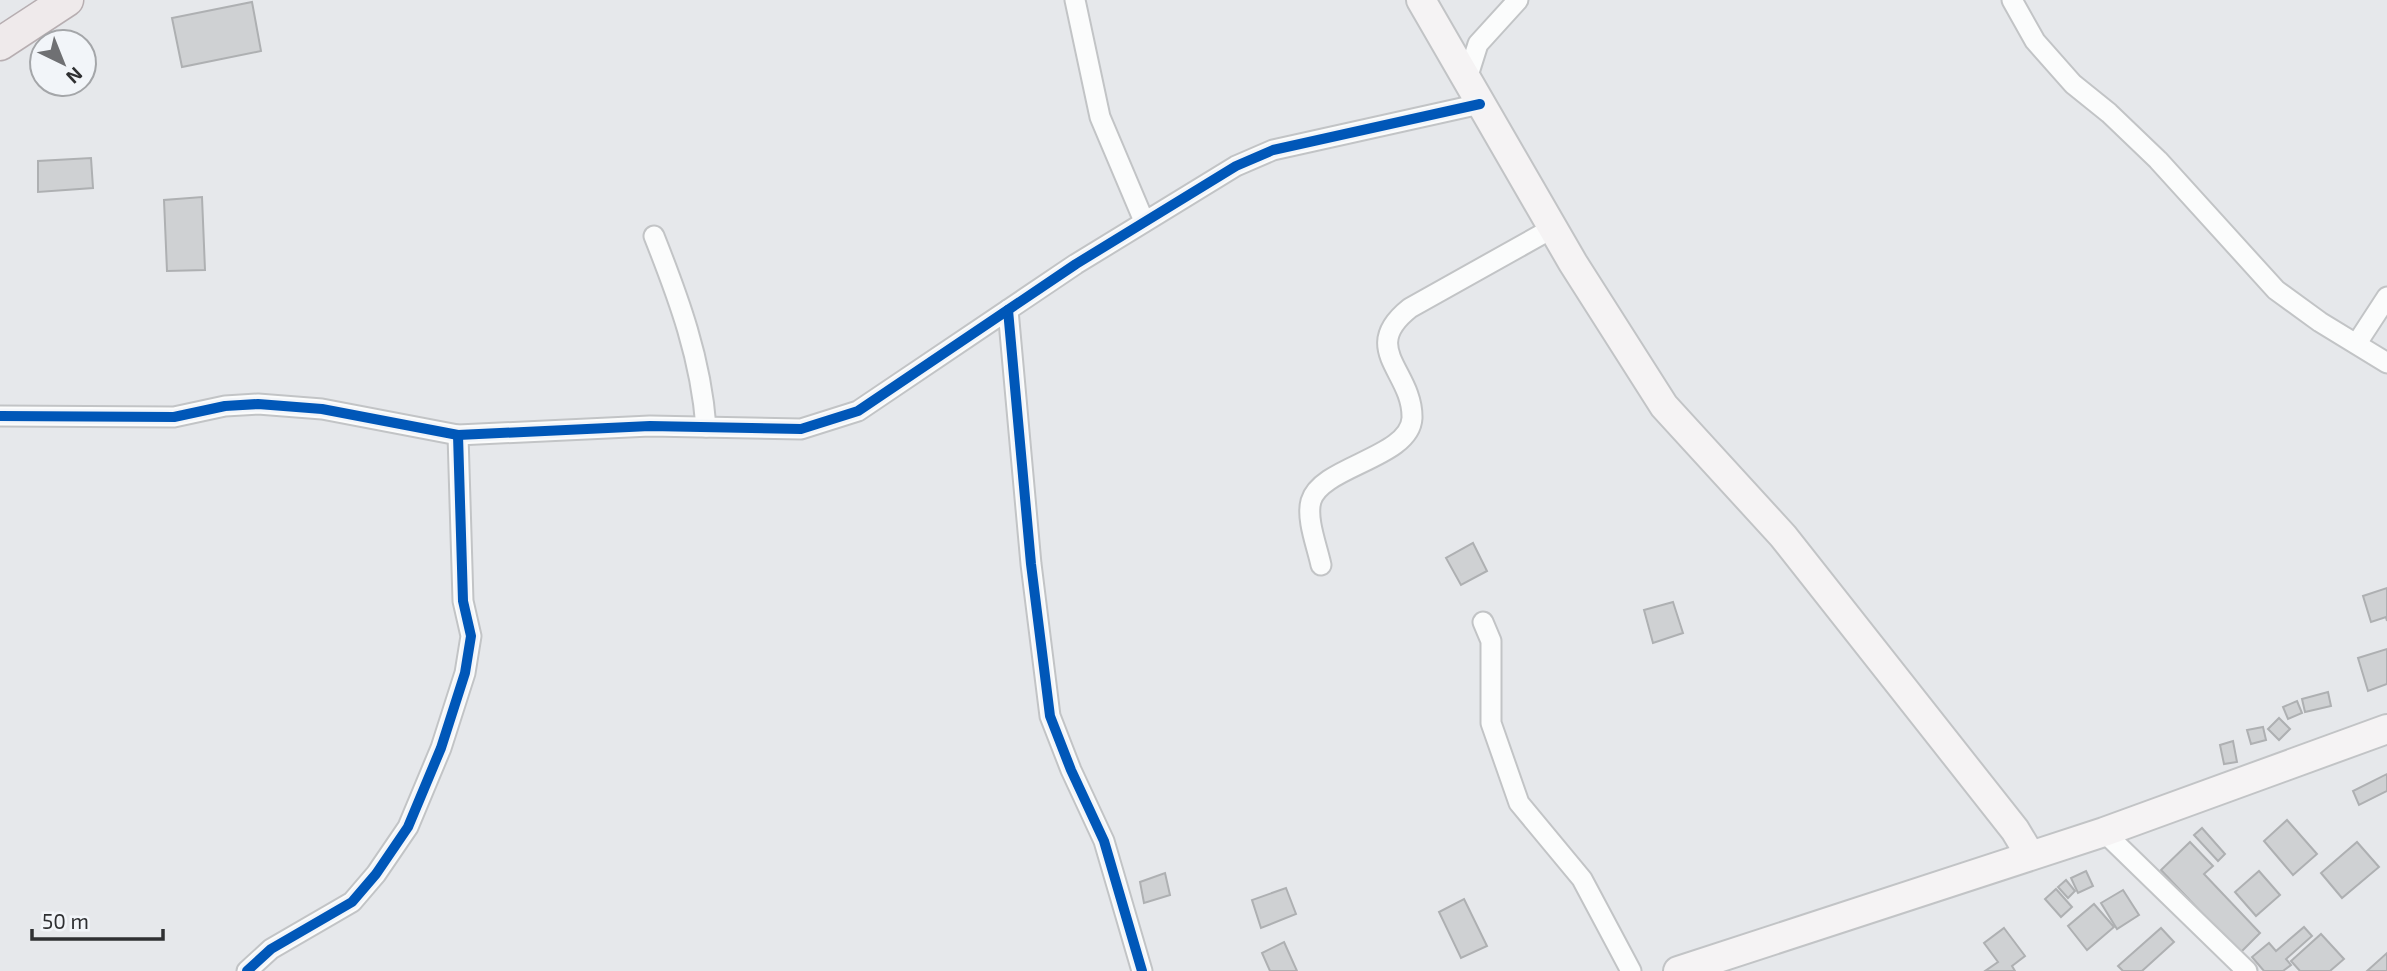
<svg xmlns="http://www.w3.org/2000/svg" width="2387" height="971" font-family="'Exo 2',sans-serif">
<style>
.building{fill:#cfd1d3;stroke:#aeb0b2;stroke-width:2}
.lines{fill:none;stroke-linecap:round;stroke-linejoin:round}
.minor-casing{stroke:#c2c4c6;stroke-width:23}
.secondary-casing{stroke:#c2c4c6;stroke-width:32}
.primary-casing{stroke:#b7aeb1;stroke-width:35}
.minor{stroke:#fbfcfc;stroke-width:19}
.secondary{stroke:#f5f3f4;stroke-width:28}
.primary{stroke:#efeaeb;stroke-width:32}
.cycleway-casing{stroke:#f2f5f9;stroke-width:15}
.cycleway{stroke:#0057b8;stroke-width:10}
</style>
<rect width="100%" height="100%" fill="#e6e8eb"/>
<g class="building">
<polygon points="252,2 261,51 182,67 172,18"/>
<polygon points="91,158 93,188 38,192 38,161"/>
<polygon points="202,197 205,270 167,271 164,200"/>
<polygon points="1473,543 1487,571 1461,585 1446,558"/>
<polygon points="2387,588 2387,621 2386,617 2371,622 2363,596"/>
<polygon points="1673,602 1683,633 1653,643 1644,610"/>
<polygon points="2387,649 2387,684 2368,691 2358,658"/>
<polygon points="2328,692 2331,706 2305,712 2302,699"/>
<polygon points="2297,701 2302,713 2288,719 2283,707"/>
<polygon points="2279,718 2290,729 2279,740 2268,729"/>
<polygon points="2263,727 2266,740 2251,744 2247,730"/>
<polygon points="2233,741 2237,762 2224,764 2220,745"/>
<polygon points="2387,774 2387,791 2359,805 2353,791"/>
<polygon points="2287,820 2317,854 2293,875 2264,841"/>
<polygon points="2202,828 2225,854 2218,861 2194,835"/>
<polygon points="2190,842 2213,866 2204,874 2260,933 2240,953 2161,870"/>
<polygon points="2357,842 2379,867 2342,898 2321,873"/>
<polygon points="2086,871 2093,886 2078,893 2071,878"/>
<polygon points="2259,871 2280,895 2256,916 2235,892"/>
<polygon points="1165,873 1170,895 1144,903 1140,882"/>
<polygon points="2066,880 2075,891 2068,898 2058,887"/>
<polygon points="1286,888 1296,914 1261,928 1252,900"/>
<polygon points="2056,889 2072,907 2061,917 2045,899"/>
<polygon points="2123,890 2139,915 2117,929 2101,903"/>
<polygon points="1464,899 1487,946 1461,958 1439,912"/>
<polygon points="2094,904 2114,927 2087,950 2068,926"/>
<polygon points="2304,927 2312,936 2286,959 2291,965 2283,971 2264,971 2252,957 2269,943 2276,951"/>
<polygon points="2004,928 2025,956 2012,966 2015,971 1985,971 1998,962 1984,943"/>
<polygon points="2161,928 2174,942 2142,971 2123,971 2118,966"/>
<polygon points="2321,934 2344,959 2330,971 2300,971 2291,961"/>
<polygon points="1284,942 1297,971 1270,971 1262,953"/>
<polygon points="2387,953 2387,971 2367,971"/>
</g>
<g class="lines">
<defs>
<g id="minor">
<polyline points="1075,0 1100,117 1144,221"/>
<polyline points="2012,0 2035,41 2073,84 2109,113 2158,160 2276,290 2320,322 2387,363"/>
<polyline points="1466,82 1478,44 1518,0"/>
<path d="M654 236C679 299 701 359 706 427"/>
<polyline points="1008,310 1031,564 1050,716 1071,770 1104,841 1142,971"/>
<polyline points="2357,343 2387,297"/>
<polyline points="0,416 174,417 225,406 258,404 322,409 458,435 650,426 801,429 858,411 1076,264 1236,166 1273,150 1480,104"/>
<path d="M1321 565C1317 546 1306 519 1311 501 1321 466 1410 458 1412 418 1413 371 1358 349 1410 308L1553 228"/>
<polyline points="1483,622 1491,641 1491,723 1519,803 1582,879 1631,971"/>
<polyline points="2104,832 2247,971"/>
<polyline points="247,971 271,949 352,902 376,874 408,827 441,748 465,673 471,636 463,601 458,435"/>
</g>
<g id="secondary">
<polyline points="1421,0 1573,263 1664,406 1783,536 2015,830 2030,855"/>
<polyline points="1678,971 2104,832 2387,729"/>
</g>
<polyline id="primary" points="0,44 67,0"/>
</defs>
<use href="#minor" class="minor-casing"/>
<use href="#secondary" class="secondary-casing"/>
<use href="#primary" class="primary-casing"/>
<use href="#minor" class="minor"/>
<use href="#secondary" class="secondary"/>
<use href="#primary" class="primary"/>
<defs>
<g id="cycleway">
<polyline points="1008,310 1031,564 1050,716 1071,770 1104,841 1142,971"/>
<polyline points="0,416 174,417 225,406 258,404 322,409 458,435 650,426 801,429 858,411 1076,264 1236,166 1273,150 1480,104"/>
<polyline points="247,971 271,949 352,902 376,874 408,827 441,748 465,673 471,636 463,601 458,435"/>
</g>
</defs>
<use href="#cycleway" class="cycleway-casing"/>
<use href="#cycleway" class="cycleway"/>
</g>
<g transform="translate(63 63) rotate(137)"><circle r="33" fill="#f2f5f9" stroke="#a4a6a9" stroke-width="2"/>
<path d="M0-5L12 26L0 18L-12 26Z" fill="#6f7073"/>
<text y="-10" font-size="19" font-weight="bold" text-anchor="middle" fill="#2f3032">N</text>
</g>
<path d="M32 929v10h131v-10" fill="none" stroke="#2f3032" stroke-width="3.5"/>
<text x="42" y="929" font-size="21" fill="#2f3032" stroke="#f2f5f9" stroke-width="5" paint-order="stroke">50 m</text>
</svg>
